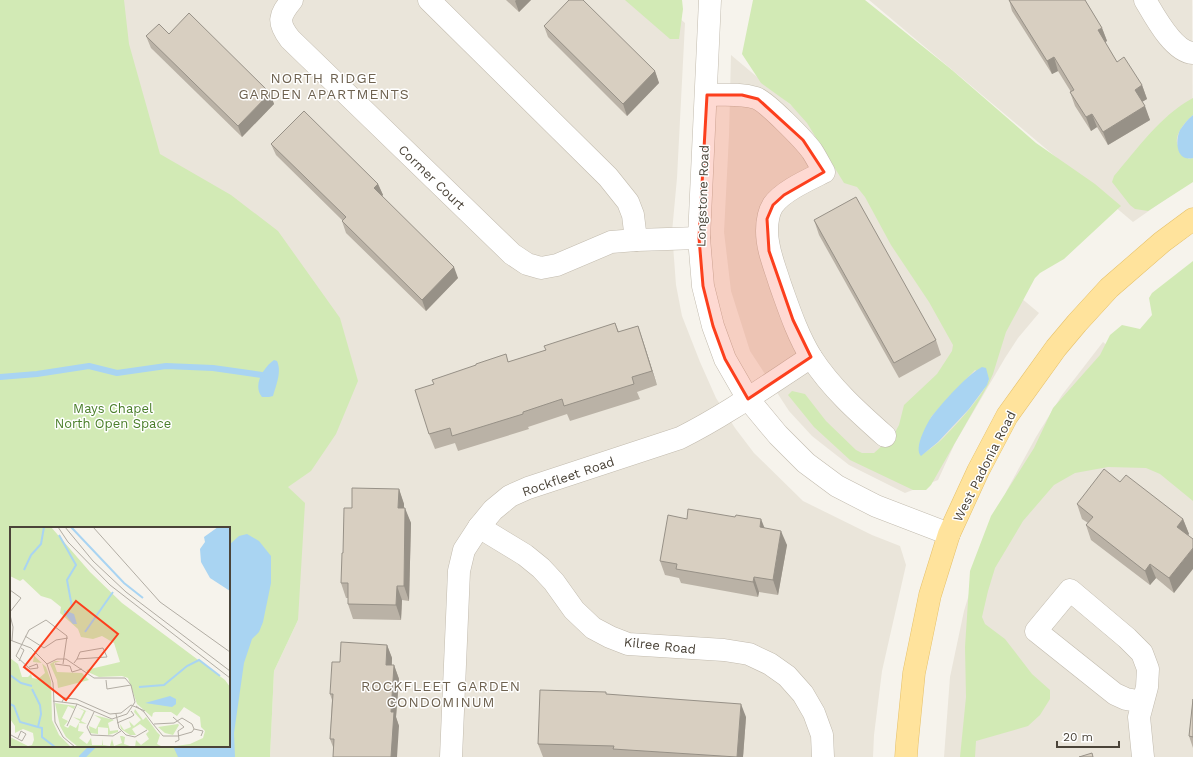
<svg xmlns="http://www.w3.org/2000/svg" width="1193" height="757" font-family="'Work Sans',sans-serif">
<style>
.residential{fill:#eae5da}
.green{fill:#d2eab5;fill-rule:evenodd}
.water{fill:#a9d4f2}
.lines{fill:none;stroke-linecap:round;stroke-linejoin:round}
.stream{stroke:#a9d4f2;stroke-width:6}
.minor-casing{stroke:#c2bbae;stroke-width:23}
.major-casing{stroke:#e6c16a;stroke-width:23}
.minor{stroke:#fff;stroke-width:22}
.major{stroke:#ffe39c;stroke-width:22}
.wall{fill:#bab2a6}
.shaded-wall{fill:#979187}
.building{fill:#d8cfc1;stroke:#979187}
.marked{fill:#fc3f1d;fill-opacity:0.2;stroke:#fc3f1d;stroke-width:3;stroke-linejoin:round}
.labels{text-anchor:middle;stroke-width:3;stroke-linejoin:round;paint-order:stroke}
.street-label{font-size:13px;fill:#4b4439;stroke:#fff}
.park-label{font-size:13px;fill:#4a7f2a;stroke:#fff}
.neighbourhood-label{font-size:14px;letter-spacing:1px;fill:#6e6250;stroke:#fff}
.inset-river{fill:none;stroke:#a9d4f2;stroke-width:2}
.inset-road{fill:none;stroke:#b2ada4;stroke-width:1}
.view{fill:#fc3f1d;fill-opacity:0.15;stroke:#fc3f1d;stroke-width:2}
.inset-edge{fill:none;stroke:#4b4439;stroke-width:2}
</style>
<rect width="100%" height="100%" fill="#f6f3ec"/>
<g class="residential">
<polygon points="32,0 658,0 685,23 677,178 672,232 676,285 682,316 700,362 716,398 735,428 754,453 803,501 872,535 900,546 906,565 882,671 874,735 873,757 270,757 274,671 298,620 253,455"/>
<polygon points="869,0 1192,0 1193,180 1133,222"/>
<polygon points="731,55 1039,313 1018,338 1005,358 955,443 938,480 905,493 849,465 812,436 789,411 750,351 731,291 724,232 729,135"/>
<polygon points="1103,342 1193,417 1193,757 944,757 950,677 964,611 982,551 1007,490 1036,437 1062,395"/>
</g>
<g class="green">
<path d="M0 0H124L129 44 160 154 231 195 278 231 340 318 358 381 336 434 311 471 288 487 305 503 298 620 274 671 270 757H0ZM11 528H229V746H11Z"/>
<polygon points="625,0 682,0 683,9 679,39 670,39"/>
<path d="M753 0H865L952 70 1036 143 1095 184 1121 206 1064 259 1040 273 1035 278 1006 332 993 374 988 385 931 485 926 490H913L850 460 814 427 788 395 792 391 805 394 826 421 856 450 862 453H874L893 436 899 425 904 405 937 374 952 351 953 345 929 302 891 245 865 197 857 187 844 183 807 123 790 104 761 83 742 54ZM975 370 989 379C984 395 952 430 939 442 933 447 927 451 921 455L931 417 951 395Z"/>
<path d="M1193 98V115C1186 121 1173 135 1178 146 1179 151 1185 155 1189 159L1193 158V182L1148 211 1135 209 1130 205 1112 182 1114 176C1138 148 1160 116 1193 98Z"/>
<polygon points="1193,261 1193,501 1160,474 1146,468 1108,467 1075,473 1054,485 1023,521 995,568 988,591 982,617 985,624 1005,639 1032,674 1050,690 1050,699 1040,715 1028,726 976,741 975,757 960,757 966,697 965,647 970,571 991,516 1034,448 1053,408 1100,355 1110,335 1122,325 1140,329 1152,315 1149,298 1152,293"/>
</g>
<g class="water">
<path d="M1193 115V158C1176 162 1175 141 1180 130 1184 124 1188 119 1193 115Z"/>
<path d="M274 360 277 361C282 372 276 385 273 396L269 397H262C252 385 264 367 274 360Z"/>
<path d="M982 367 986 368 989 379 987 385 969 409 938 442 921 456C913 449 927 423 932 416 943 402 967 375 982 367Z"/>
<polygon points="247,534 259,541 271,556 271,583 263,622 259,632 252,639 244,663 234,733 235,757 178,757 173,746 229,746 229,545 239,536"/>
</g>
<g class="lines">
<g class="stream">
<polyline points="0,377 37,374 89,366 117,373 166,366 213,368 262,375"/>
<polyline points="82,757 93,746"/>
</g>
<defs>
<g id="minor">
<path d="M292 0C279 16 277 22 290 39L512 254 527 264 541 268 557 265 611 242 636 240 699 238"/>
<polyline points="429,0 608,177 628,202 633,215 636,240"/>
<polyline points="710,0 699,238 703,286 713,326 725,359 748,399 778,435 806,463 837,486 876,506 949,534"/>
<path d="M1145 0C1154 15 1173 52 1193 53"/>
<path d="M707 95C723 95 740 93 756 98 767 102 804 140 812 151 816 157 820 165 824 172 808 180 783 191 773 205 768 213 767 222 767 231 767 250 775 267 780 284 789 309 797 334 811 357 831 388 858 412 885 436"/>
<polyline points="479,527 525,555 541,568 554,582 574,610 593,628 610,637 628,644 724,650 749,654 770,664 787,676 803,694 814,713 822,735 823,757"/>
<path d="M451 757 459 571 464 550 479 527 493 510 510 496 528 488 680 438C726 415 768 385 811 357"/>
<polyline points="1143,757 1139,717 1147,687 1148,669 1142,653 1127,638 1070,590 1036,631 1115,694 1126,699 1143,702"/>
</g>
<polyline id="major" points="906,757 907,743 914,673 930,595 949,534 978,471 1007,416 1056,348 1077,323 1109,288 1162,242 1193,219"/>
</defs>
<use href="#minor" class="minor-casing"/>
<use href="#major" class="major-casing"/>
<use href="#minor" class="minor"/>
<use href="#major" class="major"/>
</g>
<g class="wall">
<polygon points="506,0 531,0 519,12"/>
<polygon points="1009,0 1085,0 1102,28 1107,41 1105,42 1117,62 1142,85 1147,99 1142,102 1150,120 1108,145 1097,127 1091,131 1075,106 1070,92 1071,92 1058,71 1052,74 1012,11"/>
<polygon points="544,26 655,71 659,83 627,116 548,37"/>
<polygon points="169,34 270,93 274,104 242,137 151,48 146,36"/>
<polygon points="271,144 378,184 383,195 382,196 458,278 426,311 346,233 342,221 342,220 276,155"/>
<polygon points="814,220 936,340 941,355 899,378 819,235"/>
<polygon points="615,323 619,332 638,326 643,341 657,385 637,392 640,399 570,421 567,414 528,427 529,429 458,451 455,443 435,449 429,434 434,384 476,365 506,354 508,362 546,350"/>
<polygon points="1120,482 1183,519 1189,534 1188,535 1174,593 1156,578 1150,585 1091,540 1086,525 1088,523 1082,519 1077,504"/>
<polygon points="399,489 404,504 404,508 411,523 409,601 402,600 401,620 353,619 348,604 348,598 346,598 341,583 352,508"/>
<polygon points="687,519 765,528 787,545 778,595 759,592 758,597 681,583 679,578 665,575 660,561"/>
<polygon points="387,645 392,658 392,665 394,665 399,679 396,717 399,726 333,747 330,739 332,700 330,694"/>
<polygon points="607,694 746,717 743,757 543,757 538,744"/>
<polygon points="1193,699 1193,748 1189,736"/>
</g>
<g class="shaded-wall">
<polygon points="516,0 531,0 519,12 515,1"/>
<polygon points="1102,28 1107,41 1102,44 1098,30"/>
<polygon points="1054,57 1058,71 1052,74 1047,61"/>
<polygon points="655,71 659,83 627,116 623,104"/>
<polygon points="1142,85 1147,99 1140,103 1135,90"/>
<polygon points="270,93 274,104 242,137 238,126"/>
<polygon points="1145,106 1150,120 1108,145 1103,132"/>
<polygon points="1092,114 1097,127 1091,131 1086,117"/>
<polygon points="378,184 383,195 378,200 374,188"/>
<polygon points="454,267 458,278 426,311 422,300"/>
<polygon points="638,326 643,341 657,385 652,371"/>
<polygon points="399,489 404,504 404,523 398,508"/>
<polygon points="405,508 411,523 409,601 404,586"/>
<polygon points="761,519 767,534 760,527"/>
<polygon points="1183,519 1189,534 1183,541 1177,527"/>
<polygon points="781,531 787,545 778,595 773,580"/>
<polygon points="1193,548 1193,569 1174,593 1169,578"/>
<polygon points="1150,564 1156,578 1150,585 1145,571"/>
<polygon points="754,577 759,592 758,597 753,582"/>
<polygon points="397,586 402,600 401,620 396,605"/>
<polygon points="387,645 392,658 391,678 386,665"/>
<polygon points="394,665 399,679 396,717 399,726 397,757 391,757 391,712"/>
<polygon points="741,704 746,717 743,757 737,757"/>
</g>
<g class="building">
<polygon points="569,0 583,0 655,71 623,104 544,26"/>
<polygon points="1009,0 1085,0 1102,28 1098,30 1117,62 1124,57 1142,85 1135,90 1145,106 1103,132 1092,114 1086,117 1070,92 1074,90 1054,57 1047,61"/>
<polygon points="189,13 270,93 238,126 146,36 159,24 169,34"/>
<polygon points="304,111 378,184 374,188 454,267 422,300 342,221 346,217 271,144"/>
<polygon points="856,197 936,340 894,363 814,220"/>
<polygon points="615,323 618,332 638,326 652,371 632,377 634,384 564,406 562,399 523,412 523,414 452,436 450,428 429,434 415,390 434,384 432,380 476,365 476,364 506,354 508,362 546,350 544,346"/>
<polygon points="1104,469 1120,482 1126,475 1183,519 1177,527 1193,539 1193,548 1169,578 1150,564 1145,571 1086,525 1093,517 1077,504"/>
<polygon points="352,488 399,489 398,508 405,508 404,586 397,586 396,605 348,604 348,583 341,583 342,553 343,553 344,508 352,508"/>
<polygon points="688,509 735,517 736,515 761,519 760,527 781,531 773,580 754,577 753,582 676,569 677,564 660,561 668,515 687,519"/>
<polygon points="341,642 387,645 386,665 394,665 391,712 394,712 391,757 333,757 334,739 330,739 333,694 330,694 332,662 340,662"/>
<polygon points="540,690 606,692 606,694 741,704 737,757 613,749 614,746 538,744"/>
<polygon points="1193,699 1193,737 1189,736"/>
<polygon points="1092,753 1093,757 1079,757"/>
</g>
<path class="marked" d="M707 95H742L758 99 803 140 824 172 784 195 773 205 767 219 769 251 793 320 811 357 748 399 725 359 713 326 703 286 699 238Z"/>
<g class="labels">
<g class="street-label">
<text transform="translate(432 177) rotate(44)" y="5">Cormer Court</text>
<text transform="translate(702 196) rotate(-88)" y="5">Longstone Road</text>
<text transform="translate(984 466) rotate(-63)" y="5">West Padonia Road</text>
<text transform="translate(568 476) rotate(-19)" y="5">Rockfleet Road</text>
<text transform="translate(660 645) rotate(6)" y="5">Kilree Road</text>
</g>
<g class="park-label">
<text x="113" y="413">Mays Chapel<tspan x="113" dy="15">North Open Space</tspan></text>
</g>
<g class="neighbourhood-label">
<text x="324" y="83">NORTH RIDGE<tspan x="324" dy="16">GARDEN APARTMENTS</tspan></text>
<text x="441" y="691">ROCKFLEET GARDEN<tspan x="441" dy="16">CONDOMINUM</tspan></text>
</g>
</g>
<g transform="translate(10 527)">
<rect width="220" height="220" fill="#f6f3ec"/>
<path d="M0 0H41L80 45 112 76 215 153 220 160V220H159L180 217 193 211 195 204 191 200 190 190 174 180 167 189 161 185H145L143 186 142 190 127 177 118 151 112 149 89 150 78 145 76 143 110 135 104 116 92 109 83 112 71 110 68 102 50 86 51 80 41 72 31 69 13 52 10 54 0 49ZM18 123 36 140 41 154 42 193 49 208 61 220H0V210L18 219 22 218 24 213 23 206 13 202 5 206V199L0 192V131L8 137 12 150H18L21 147 22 151 28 152 35 146 32 136 23 135 24 129ZM45 134H51L44 136 47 145 72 146 79 153 48 161 47 153 40 137ZM45 176 65 179 64 182 58 179 52 191 58 194 54 199 58 201 60 198 66 201 70 194 63 190 70 192 74 184 67 180 81 186 76 184 71 194 77 197 69 196 68 204 74 205 69 211 77 217 81 211 82 218H92L93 212V218L100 219 102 212 104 219 112 216 110 209H112L115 210 114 217 123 220H68L56 210 50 199ZM125 182 133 193 136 190 147 205 150 208 147 217 153 220H125L126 213 131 218 139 212 136 207 139 204 130 197 122 202 126 208H120L111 202 110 197 114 203 121 200 119 194 124 199 131 193 124 185ZM84 188 104 193 98 196 100 204 108 203V205L98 208V201L88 200V207L80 206 79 199 86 202 91 192ZM168 197 169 198 163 208 155 206 148 200Z" fill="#d2eab5"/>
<path d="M208 0H220V64L200 51 191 35 190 22 195 15 194 10ZM54 83 64 87 67 97H63L54 86ZM160 169 166 172V177L162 180 135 176Z" fill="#a9d4f2"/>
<path class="inset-river" d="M61 0 114 56 133 71M49 8 66 38 57 53 62 80M14 43 21 28 31 17 34 0M75 105 103 65M0 148 11 156 22 159M129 160 154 158 177 139 189 133 210 149M22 162 30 178 31 187 28 200 32 201V210L45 220M0 177 4 179 10 195 28 200"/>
<path class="inset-road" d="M48 0 58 15 100 58 220 151M55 0 83 34 116 65 220 144M83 0 150 75 220 125M0 63 11 71 0 85M0 88 3 100 2 114M15 109 34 121 46 113 58 111M0 113 21 121 37 137 43 156 45 195 53 210 65 220M9 134 14 123 11 121M64 136 67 132 97 130 93 121 70 125 67 132M37 137 47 132H56L84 151H115L121 158 125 175 117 187 102 192 67 177 43 174M45 137 60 139 62 145 72 142M19 140 27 137 28 141 20 142 6 129 19 103 36 93 57 109 53 137M96 153 97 162 121 158M52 175 54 171 66 172 100 187 111 186 121 178 135 184M126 179 134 185 143 197 153 209H168L182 205 184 202 182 197 172 191 164 196 144 197M84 185 77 200 81 208 103 209 111 204M106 187 109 201 116 208 125 210 137 203M163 190 174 200 168 204 169 213 165 215M107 196 121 190 124 188 121 184M57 199 67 177M184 202 193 204 191 209M0 207 1 208 12 214 16 207 11 204 8 211"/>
<path class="view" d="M66 74 108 107 56 173 14 140Z"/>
<rect width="220" height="220" class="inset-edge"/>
</g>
<path d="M1057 741v6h62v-6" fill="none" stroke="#4b4439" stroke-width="2"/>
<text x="1063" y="741" font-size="12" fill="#4b4439" stroke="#ffffff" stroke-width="3" paint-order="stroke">20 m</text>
</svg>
